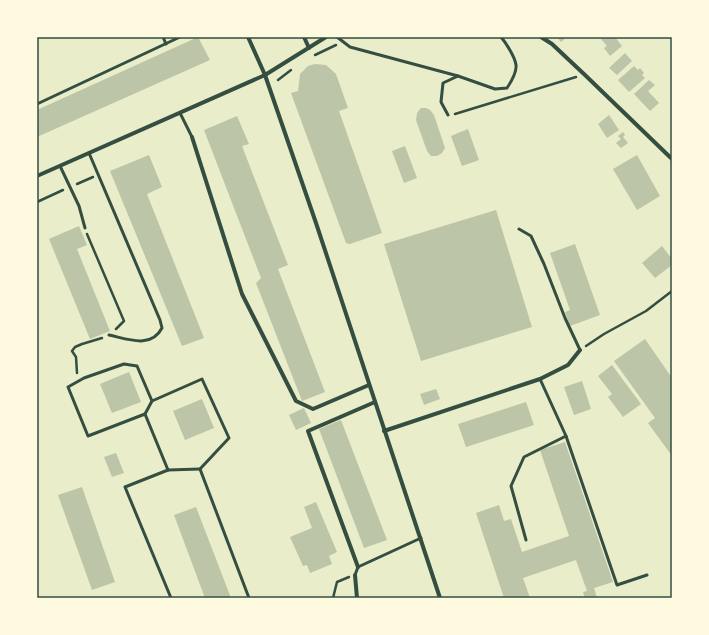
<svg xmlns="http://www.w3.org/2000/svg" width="709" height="635" font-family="Helvetica,sans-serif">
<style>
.building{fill:#bcc5a7}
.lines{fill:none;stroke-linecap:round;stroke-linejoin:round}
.path{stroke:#344e41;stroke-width:2.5}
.service{stroke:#344e41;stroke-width:3}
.minor{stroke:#344e41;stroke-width:4}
.neatline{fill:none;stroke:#344e41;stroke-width:1.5}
</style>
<rect width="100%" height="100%" fill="#e9edc9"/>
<g class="building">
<polygon points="198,37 210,60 37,137 37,110"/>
<polygon points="557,37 567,37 561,42"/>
<polygon points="601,37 615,37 622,46 610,56 604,48 607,46 600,38"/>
<polygon points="625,53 632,61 617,75 609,68"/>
<polygon points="315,64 326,65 336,74 348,108 339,111 382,233 350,244 346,243 291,93 298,91 300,74 308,66"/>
<polygon points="634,66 638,70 640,68 644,73 642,75 645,78 629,92 618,80"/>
<polygon points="649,80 655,85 648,91 659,103 650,111 634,94"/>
<polygon points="421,108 426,108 430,110 434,115 445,148 442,153 437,156 431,156 427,151 416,120 417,113"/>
<polygon points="609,115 619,130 607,138 598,124"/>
<polygon points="237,116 249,144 242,146 288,265 278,269 325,392 302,401 256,283 261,278 204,130"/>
<polygon points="468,129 479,160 462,166 451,136"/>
<polygon points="623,132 625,135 623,137 628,143 621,148 616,143 621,139 618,136"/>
<polygon points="405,146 417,178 404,183 392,151"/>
<polygon points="149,155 162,187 147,194 204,338 182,346 110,171"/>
<polygon points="637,155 660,196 637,210 613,169"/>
<polygon points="496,210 532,327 421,361 384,244"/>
<polygon points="79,226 87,245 77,249 110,331 90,339 49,239"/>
<polygon points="575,244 600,315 570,326 565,312 570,310 550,253"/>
<polygon points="662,246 672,259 672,265 655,278 642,263"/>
<polygon points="645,339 672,378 672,456 648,423 655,418 614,361"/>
<polygon points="612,365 641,404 623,417 608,397 612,394 598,376"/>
<polygon points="129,372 141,402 112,413 100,384"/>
<polygon points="582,381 591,409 574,415 564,387"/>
<polygon points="436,389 440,399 424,405 420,394"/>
<polygon points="202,399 214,428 185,440 173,411"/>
<polygon points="526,402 534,425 466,447 458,424"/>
<polygon points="304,408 311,423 296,430 289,415"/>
<polygon points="341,420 387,540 364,548 319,429"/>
<polygon points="565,442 613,582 594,588 597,598 585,598 583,592 587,591 576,560 523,578 530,598 504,598 476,513 499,505 504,521 511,519 522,552 569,536 540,450"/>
<polygon points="116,453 124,473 112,477 104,457"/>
<polygon points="82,487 115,582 92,590 58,495"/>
<polygon points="316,502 337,552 329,556 332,564 310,573 307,565 303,566 290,537 312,528 304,507"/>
<polygon points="196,507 231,598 205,598 174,515"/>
</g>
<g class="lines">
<g class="path">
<polyline points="315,55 336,45"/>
<polyline points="278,80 291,70"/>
<polyline points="455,114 576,77"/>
<polyline points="77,184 93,177"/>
<polyline points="37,202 63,190"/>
<polyline points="87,234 124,321 116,329"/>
<polyline points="586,346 604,334 646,311 672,291"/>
<polyline points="77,373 76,357 72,351 75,347 82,344 102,338"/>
<polyline points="333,598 337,582 349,577"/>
</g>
<g class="service">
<polyline points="163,37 166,44"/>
<polyline points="337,37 350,47 458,76"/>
<polyline points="37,104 180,37"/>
<polyline points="180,113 192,137"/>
<path d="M448 115 441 102 443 83 458 76 495 89 507 88C511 82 517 73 516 65 515 57 506 43 501 37"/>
<path d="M89 153 160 320 162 328C151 349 128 339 109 335"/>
<polyline points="60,166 79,206 85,228"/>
<polyline points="519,229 531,236 544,264 565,318 580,350"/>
<polyline points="145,414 152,401"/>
<polyline points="566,436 617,585 647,575"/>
<polyline points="168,470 200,469"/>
<polyline points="526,540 511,486 524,457 566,436 540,379"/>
<polyline points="355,575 358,567 421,538"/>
<polyline points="171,598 125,487 168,470 145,414 88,436 68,387 84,378 124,364 137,366 152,401 202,379 229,438 200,469 249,598"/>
</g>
<g class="minor">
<polyline points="248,37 265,75 316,223 440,598"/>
<polyline points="304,37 309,48"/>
<polyline points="541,37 552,44 585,75 672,159"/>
<polyline points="192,137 242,294 296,401 313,409 369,385"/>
<polyline points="37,176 265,75 326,37"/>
<polyline points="384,431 540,379 568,365 580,350"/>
<polyline points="358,567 308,431 375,402"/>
<polyline points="355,575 357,598"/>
</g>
</g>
<rect width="709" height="635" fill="none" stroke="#fefae0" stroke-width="76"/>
<rect x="38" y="38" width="633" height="559" class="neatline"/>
</svg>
